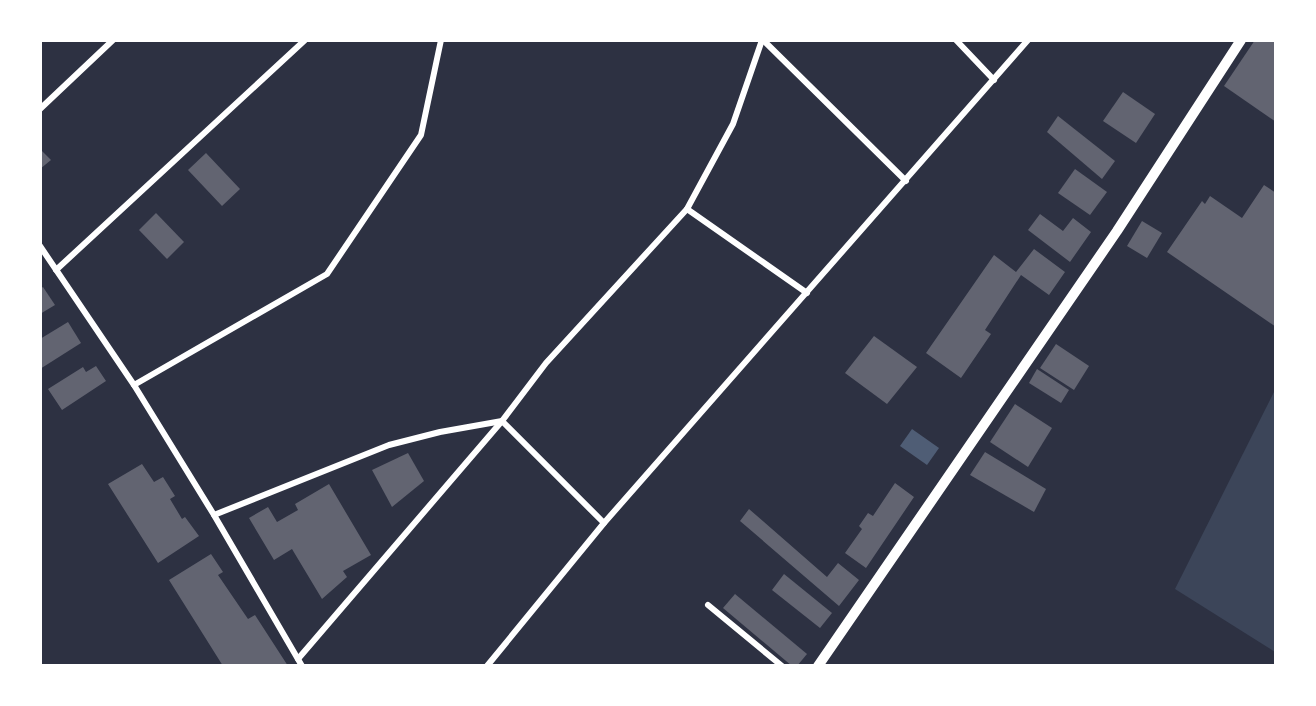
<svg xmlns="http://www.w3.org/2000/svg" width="1316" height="706" font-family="'Nunito Sans',sans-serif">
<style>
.green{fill:#3c4559}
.water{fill:#4f5d75}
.building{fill:#626471}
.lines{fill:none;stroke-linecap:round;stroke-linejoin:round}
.minor{stroke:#fff;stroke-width:6}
.tertiary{stroke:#fff;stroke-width:10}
</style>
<rect width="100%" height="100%" fill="#2d3142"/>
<polygon class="green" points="1274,392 1276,393 1275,652 1175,589"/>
<polygon class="water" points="912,429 939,448 927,465 900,446"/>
<g class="building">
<polygon points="1255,40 1276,40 1276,122 1224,86"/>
<polygon points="1123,92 1155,114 1136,143 1103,121"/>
<polygon points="1058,116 1115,161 1102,179 1047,132"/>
<polygon points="40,149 51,160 40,169"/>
<polygon points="206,153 240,189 222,206 188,170"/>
<polygon points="1075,169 1107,192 1090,215 1058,193"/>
<polygon points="1264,185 1276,193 1276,327 1167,252 1202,201 1205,204 1210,196 1242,218"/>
<polygon points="156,213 184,242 167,259 139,230"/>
<polygon points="1040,214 1063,231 1073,218 1091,232 1070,262 1028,230"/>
<polygon points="1142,221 1162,233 1147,258 1127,246"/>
<polygon points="1034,249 1065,272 1049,295 1021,275 985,330 991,334 961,378 926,353 994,255 1016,272"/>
<polygon points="43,287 55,305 40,314 40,289"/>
<polygon points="68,322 81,343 40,369 40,339"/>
<polygon points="874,336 917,367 887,404 845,373"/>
<polygon points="1056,344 1089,366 1074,390 1040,368"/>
<polygon points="96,366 106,381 62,410 48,389 83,367 86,372"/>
<polygon points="1037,369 1069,390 1061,403 1029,383"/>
<polygon points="1015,404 1052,428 1028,467 990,442"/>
<polygon points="985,452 1046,489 1034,512 970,475"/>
<polygon points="408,453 424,481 392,507 372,470"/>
<polygon points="142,464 154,482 163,477 175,496 170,499 182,519 185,517 199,536 158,563 108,484"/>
<polygon points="895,483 914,497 866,568 845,553 862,529 859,526 868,513 873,516"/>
<polygon points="329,484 371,555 343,571 347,577 322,599 292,549 274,560 249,518 268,507 277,522 298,510 295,504"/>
<polygon points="749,509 827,577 838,563 859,580 839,606 740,521"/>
<polygon points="211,554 223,572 218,575 248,619 255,615 288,666 223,666 169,580"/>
<polygon points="784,574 832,613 820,628 772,590"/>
<polygon points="735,594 807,654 797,666 792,666 723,608"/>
</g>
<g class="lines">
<g class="minor">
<polyline points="763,40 906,181"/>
<polyline points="956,40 994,80"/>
<polyline points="40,109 113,40"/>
<polyline points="687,209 807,293"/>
<polyline points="40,246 134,385 214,515 302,666"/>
<polyline points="56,270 305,40"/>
<polyline points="134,385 327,274 421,135 441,40"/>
<polyline points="214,515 389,445 440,432 502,421 604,523"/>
<polyline points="708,605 782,666"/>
<polyline points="298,659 502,421 546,363 687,209 733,124 762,40"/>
<polyline points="487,666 604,523 1028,40"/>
</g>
<polyline class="tertiary" points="818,666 1117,231 1241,40"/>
</g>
<rect width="1316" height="706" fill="none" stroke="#ffffff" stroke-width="84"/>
</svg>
